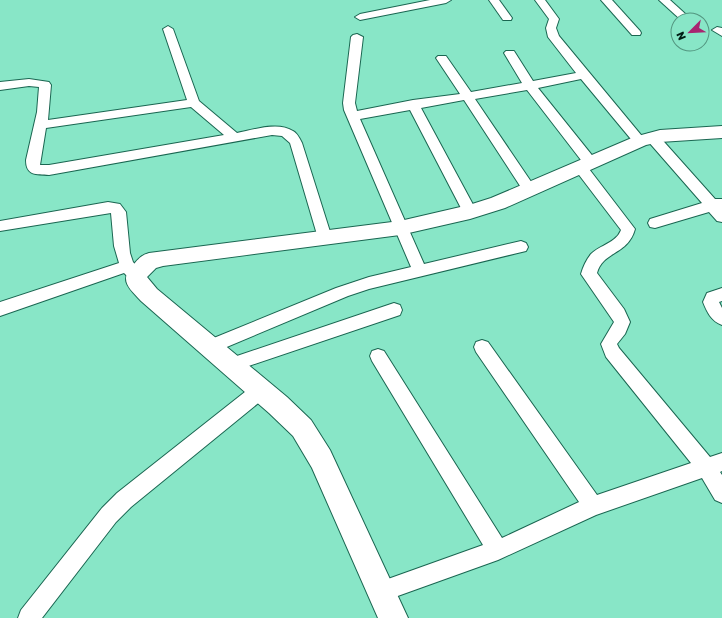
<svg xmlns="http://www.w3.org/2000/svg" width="722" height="618" font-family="Rubik,sans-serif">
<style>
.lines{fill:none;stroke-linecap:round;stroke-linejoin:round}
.street-casing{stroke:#1a6651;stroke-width:2}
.secondary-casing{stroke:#1a6651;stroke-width:2}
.street{fill:#fff;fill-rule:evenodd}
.secondary{fill:#fff;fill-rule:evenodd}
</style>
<rect width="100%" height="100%" fill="#88e6c7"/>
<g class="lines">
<defs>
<g id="street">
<polygon points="430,0 451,0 446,3 360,20 355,17 360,14"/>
<polygon points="489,0 499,0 512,18 511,20 503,20"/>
<path d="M535 0H545L559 19 556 28 559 36 646 141 645 144 640 145 635 144 581 79 538 88 595 159 597 162 595 165 590 167 586 165 635 229C628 255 603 251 597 273L624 309 630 322 625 334 617 344 619 348 710 457 722 453V471L720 472 722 475V503L715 500 702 478 596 515 498 560 381 602 374 598 370 591 374 584 483 545 372 361 370 356 372 351 378 349 384 351 502 538 579 502 476 352 474 347 476 342 482 340 488 342 597 495 691 463 606 357 601 344 614 322 581 274C583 267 586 260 591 254 600 245 616 243 621 230L573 167 575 164 580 162 584 164 527 90 475 99 536 189 534 192 529 194 524 192 464 100 421 108 477 212 475 216 470 217 465 216 463 212 410 110 360 119 424 264 521 241 526 243 528 247 526 251 369 289 348 296 210 354 204 352 202 347 204 342 336 288 369 277 411 267 344 110 343 103 351 37 353 35 357 34 363 37 355 103 357 111 413 100 460 94 436 58 438 56H446L471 92 522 83 504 53 506 51H514L533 81 576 73 548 37 546 28 549 19Z"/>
<polygon points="601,0 612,0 640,31 641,33 640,35 632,35"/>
<polygon points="659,0 670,0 692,20 681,20"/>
<path d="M168 26 173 29 199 101 237 133C253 130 278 121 293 131 297 133 300 139 302 143L332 238 330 242 325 244 320 242 318 238 290 143 282 136 272 135 49 175C36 174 26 176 26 160L37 112 39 87 29 86 0 90V82L29 79 49 82 51 85 48 120 187 100 163 29ZM191 107 224 135 49 165H40L46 128Z"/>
<polygon points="717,27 722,28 722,36 712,30"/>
<polygon points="652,133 657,134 715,199 722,199 722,222 717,221 709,212 655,228 650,227 648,223 650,219 702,203 647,140 646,137 647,134"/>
<path d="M108 202 120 204 126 212 130 253 133 262 144 275 141 279C133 282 130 279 124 273L0 316V302L119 263 114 246 111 213 0 231V221Z"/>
<path d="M722 288V301L719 302 722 308V325C711 321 707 312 703 302L707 293Z"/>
<polygon points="394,303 400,305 402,310 400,315 231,372 225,370 222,365 225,360 231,358"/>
<polygon points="261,382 267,384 270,390 267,396 131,507 116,522 42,618 18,618 21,610 102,508 117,493 255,384"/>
</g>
<path id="secondary" d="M722 126V138L660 142 646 145 505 208 470 219 400 235 163 266 156 268 147 277 157 289 287 397 311 420 330 450 408 618H378L312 468 293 436 269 413 141 301C129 288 118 280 134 264 139 258 142 255 149 253L400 221 469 205 491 198 634 137 660 130Z"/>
</defs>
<use href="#street" class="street-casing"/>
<use href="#secondary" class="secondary-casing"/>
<use href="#street" class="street"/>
<use href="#secondary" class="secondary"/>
</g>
<g transform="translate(690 32) rotate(246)"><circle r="19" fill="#88e6c7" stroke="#52957f"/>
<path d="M0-3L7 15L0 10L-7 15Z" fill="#a82470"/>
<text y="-6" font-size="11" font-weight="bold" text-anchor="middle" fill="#001c14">N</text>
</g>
</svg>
